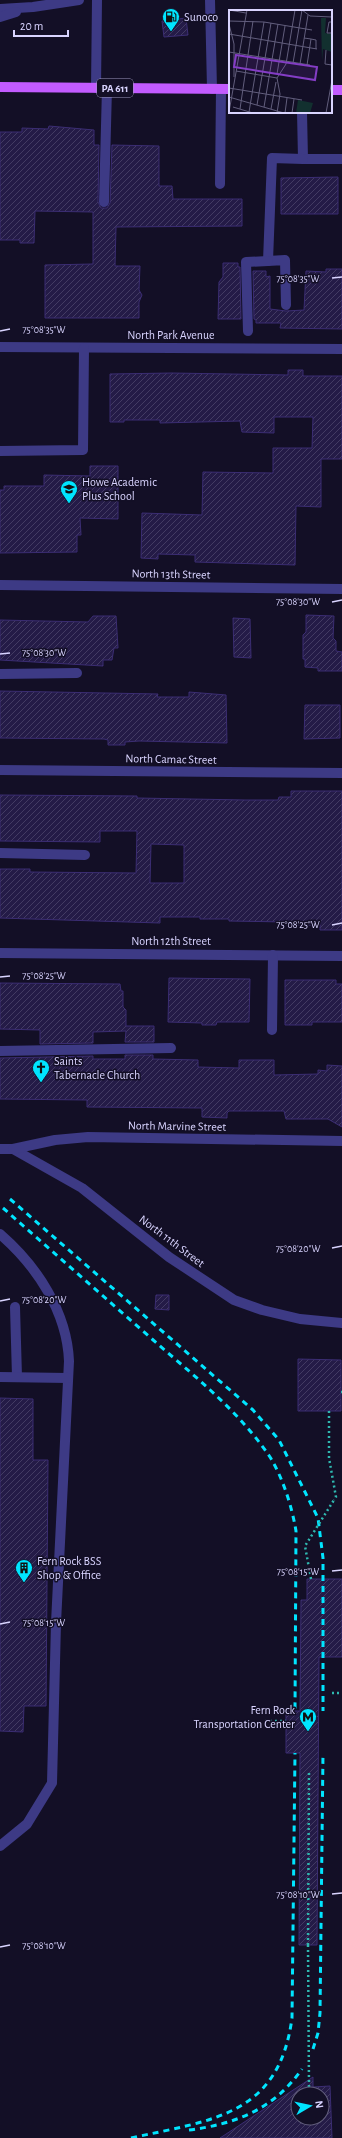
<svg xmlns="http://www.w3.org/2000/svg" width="342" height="2138" font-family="'Alegreya Sans',sans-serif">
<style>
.building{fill:url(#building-hatch);stroke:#3b2d73;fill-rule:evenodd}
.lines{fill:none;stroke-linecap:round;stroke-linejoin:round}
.path{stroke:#2fb8b0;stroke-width:2.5;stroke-dasharray:2 3;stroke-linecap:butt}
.minor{stroke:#3d3a85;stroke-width:10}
.major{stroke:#c25bff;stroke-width:10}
.rail{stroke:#00e5ff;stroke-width:3;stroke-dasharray:6 5;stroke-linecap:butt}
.path-bridge{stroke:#2fb8b0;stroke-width:2.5;stroke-dasharray:2 3;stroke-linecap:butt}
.ticks{fill:none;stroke:#d9d4ff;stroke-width:1.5}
.labels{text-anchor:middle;stroke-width:3;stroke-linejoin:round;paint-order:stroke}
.shield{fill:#130f26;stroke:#9e99be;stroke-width:1}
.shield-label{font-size:11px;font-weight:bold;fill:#d9d4ff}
.poi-label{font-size:12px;fill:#d9d4ff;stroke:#130f26;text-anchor:start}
.street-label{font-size:12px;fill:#d9d4ff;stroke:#130f26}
.inset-road{fill:none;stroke:#625e7d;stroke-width:1}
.view{fill:#843dc5;fill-opacity:0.15;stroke:#843dc5;stroke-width:2}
.inset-edge{fill:none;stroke:#d9d4ff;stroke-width:2}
.ticks-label{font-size:10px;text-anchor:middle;fill:#d9d4ff;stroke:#130f26;stroke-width:3;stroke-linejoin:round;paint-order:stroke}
</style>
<defs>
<pattern id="building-hatch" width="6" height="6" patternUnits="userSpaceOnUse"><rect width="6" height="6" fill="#241b47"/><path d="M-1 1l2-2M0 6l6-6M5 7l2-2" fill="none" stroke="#433b63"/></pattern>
</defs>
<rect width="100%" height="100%" fill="#130f26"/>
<g class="building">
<polygon points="186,18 188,35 164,37 162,21"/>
<polygon points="49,126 94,130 94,145 99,145 98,202 101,208 107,208 110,203 112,145 159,146 159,186 172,186 173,199 242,199 242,226 116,227 115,266 140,266 139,290 142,295 139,302 139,318 45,318 45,265 93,264 93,212 35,211 34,243 20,243 20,240 0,240 0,132 22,132 22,128 48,129"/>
<polygon points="338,177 338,214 281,214 281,178"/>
<polygon points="223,263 238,263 238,267 240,267 241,319 218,319 219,282 223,277"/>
<polygon points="326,269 342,269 342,329 280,328 281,323 256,323 256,320 254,319 253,271 266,271 266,277 270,276 270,309 286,311 304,310 306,271 326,272"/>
<polygon points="288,370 303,370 303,376 342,376 342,459 321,459 321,507 296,506 295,565 195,562 195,555 158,554 158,559 141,558 142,513 202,515 203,472 273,473 273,448 312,448 313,417 274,417 274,433 242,432 240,421 160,423 160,420 124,420 124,422 110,422 110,374 172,373 288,375"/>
<polygon points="90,466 118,466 118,519 80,518 81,535 77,535 77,552 0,553 0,490 4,490 4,486 44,486 44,475 90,476"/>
<polygon points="306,615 334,616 333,638 336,641 336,651 342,652 342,671 318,671 318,668 305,667 305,659 303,659 303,635 306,632"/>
<polygon points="93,616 116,616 118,648 114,648 112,660 103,660 103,666 0,660 0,620 88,622"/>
<polygon points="233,618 250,619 251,658 234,657"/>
<polygon points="0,691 158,694 157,697 189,697 189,692 226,695 227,743 139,741 125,742 125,745 108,745 108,740 104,739 0,738"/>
<polygon points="305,705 340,705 340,738 304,739"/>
<path d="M291 791H342V930H320V925H286V922L229 921V919H200V917H160V923L0 918V869H30V872L136 873 137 831H100V842L0 841V795L137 796V798L245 800H278L279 797H291ZM151 844 184 845V883H150Z"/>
<polygon points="169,978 250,979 249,1022 217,1022 216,1025 202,1025 202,1023 168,1022"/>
<polygon points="285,980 336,980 336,984 342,984 342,1022 312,1022 312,1025 285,1025"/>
<polygon points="0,983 120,984 121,991 123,991 123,1007 126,1010 126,1026 154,1026 154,1042 125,1042 126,1031 93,1032 93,1043 40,1044 40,1030 0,1029"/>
<polygon points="125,1055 153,1055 153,1059 198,1060 198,1067 239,1068 239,1060 274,1060 274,1075 318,1074 318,1070 327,1071 327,1065 342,1066 342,1127 328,1119 286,1119 284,1111 229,1111 227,1113 227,1118 202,1117 202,1108 87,1107 87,1100 0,1099 0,1058 93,1056 93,1059 125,1059"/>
<polygon points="156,1295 169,1295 169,1310 155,1309"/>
<polygon points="298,1359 341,1360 341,1411 298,1411"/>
<polygon points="0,1398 33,1399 33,1460 48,1460 46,1706 24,1706 23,1732 0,1731"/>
<polygon points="307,1579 342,1579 342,1657 319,1657 317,1945 299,1945 300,1753 286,1753 286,1711 300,1711 301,1600 307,1600"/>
<path d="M313 2077V2087L330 2086 332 2138H220ZM298 2094H322V2118H298Z"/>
</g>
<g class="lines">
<g class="path">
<polyline points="341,1392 342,1392"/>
<polyline points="329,1411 329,1458 336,1497 334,1500"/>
<polyline points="332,1693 340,1693"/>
<polyline points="265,1721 286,1721"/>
<polyline points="308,1945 309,1771"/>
</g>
<g class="minor">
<polyline points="210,0 212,89"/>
<polyline points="0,9 33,7 79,0"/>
<polyline points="0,17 16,12"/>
<polyline points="96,88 97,0"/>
<polyline points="302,112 303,159 342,159"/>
<polyline points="220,184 221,89"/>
<polyline points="104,202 107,88"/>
<polyline points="286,305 285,260 268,261 272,158 303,159"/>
<polyline points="248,331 246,262 268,261"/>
<polyline points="0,347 342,349"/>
<polyline points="0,451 83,450 84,348"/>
<polyline points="0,585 342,589"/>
<polyline points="0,674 77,673"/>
<polyline points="0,770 342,773"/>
<polyline points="0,853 85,855"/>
<polyline points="0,953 342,956"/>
<polyline points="272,1030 273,955"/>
<polyline points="0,1051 171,1048"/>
<polyline points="0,1149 13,1149 82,1188 169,1257 234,1300 262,1310 300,1319 342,1323"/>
<polyline points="13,1149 55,1140 88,1137 342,1141"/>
<path d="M0 1234C37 1266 67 1312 69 1361L56 1623 52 1783 27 1824 0 1846"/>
<polyline points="15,1307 17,1377"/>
<polyline points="0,1377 68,1378"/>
</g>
<g class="major">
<polyline points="0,87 230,89"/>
<polyline points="331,90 342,90"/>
</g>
<g class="rail">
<polyline points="10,1199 253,1410 279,1440 318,1518 323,1558 323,1711"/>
<path d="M3 1208C53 1252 102 1295 152 1339 193 1375 239 1411 270 1457 283 1478 292 1507 296 1531L295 1711"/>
<polyline points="313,2049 318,2033 320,2013 323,1753"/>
<path d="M189 2130C236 2124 274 2109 302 2069"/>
<path d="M131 2138C212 2120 279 2116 292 2018L295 1753"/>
</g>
<g class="path-bridge">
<polyline points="311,1579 305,1546 334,1500"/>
<polyline points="308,1945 309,2087"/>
</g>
</g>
<path class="ticks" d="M332 278 342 277M0 331 10 329M332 602 342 600M0 654 10 653M332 925 342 923M0 977 10 976M332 1248 342 1246M0 1301 10 1299M332 1571 342 1570M0 1624 10 1622M332 1894 342 1893M0 1947 10 1945"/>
<defs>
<symbol id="fuel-pin" viewBox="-11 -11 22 30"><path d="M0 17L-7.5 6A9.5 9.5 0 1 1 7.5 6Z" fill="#00e5ff" stroke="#130f26"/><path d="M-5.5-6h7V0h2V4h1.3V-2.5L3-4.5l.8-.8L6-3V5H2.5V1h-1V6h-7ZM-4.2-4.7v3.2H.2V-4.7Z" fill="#111"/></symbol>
<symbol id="school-pin" viewBox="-11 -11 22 30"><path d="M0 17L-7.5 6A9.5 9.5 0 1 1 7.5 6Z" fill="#00e5ff" stroke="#130f26"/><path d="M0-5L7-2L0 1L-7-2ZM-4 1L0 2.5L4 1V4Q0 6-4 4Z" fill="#111"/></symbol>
<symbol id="church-pin" viewBox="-11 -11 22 30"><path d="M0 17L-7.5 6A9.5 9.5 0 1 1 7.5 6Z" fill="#00e5ff" stroke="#130f26"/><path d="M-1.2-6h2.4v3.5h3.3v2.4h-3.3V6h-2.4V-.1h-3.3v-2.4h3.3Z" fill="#111"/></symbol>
<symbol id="building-pin" viewBox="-11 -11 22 30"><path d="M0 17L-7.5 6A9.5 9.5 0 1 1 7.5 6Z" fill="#00e5ff" stroke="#130f26"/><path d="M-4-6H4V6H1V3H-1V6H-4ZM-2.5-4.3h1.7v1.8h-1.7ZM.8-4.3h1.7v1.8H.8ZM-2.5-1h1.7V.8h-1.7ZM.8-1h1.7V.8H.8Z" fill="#111"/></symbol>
<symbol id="metro-pin" viewBox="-11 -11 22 30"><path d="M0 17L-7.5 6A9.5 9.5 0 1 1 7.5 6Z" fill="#00e5ff" stroke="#130f26"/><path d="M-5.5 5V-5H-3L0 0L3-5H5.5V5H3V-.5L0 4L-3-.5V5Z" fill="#111"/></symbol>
</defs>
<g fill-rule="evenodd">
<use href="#fuel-pin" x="161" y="7" width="20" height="27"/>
<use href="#school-pin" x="59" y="479" width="20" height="27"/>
<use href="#church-pin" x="31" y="1058" width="20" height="27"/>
<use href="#building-pin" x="14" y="1558" width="20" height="27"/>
<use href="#metro-pin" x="298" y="1707" width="20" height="27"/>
</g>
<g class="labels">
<rect class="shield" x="97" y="79" width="36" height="18" rx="3"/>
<g class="shield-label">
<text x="115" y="92">PA 611</text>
</g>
<g class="poi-label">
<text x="184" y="21">Sunoco</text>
<text x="82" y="486">Howe Academic<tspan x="82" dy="14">Plus School</tspan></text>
<text x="54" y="1065">Saints<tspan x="54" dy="14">Tabernacle Church</tspan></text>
<text x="37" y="1565">Fern Rock BSS<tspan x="37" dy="14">Shop &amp; Office</tspan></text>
<text x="295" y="1714" text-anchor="end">Fern Rock<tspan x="295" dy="14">Transportation Center</tspan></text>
</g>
<g class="street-label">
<text x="171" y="339">North Park Avenue</text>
<text transform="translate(171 574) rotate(1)" y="4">North 13th Street</text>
<text transform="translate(171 759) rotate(1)" y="4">North Camac Street</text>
<text x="171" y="945">North 12th Street</text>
<text transform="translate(177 1126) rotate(1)" y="4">North Marvine Street</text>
<text transform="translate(172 1241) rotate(37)" y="4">North 11th Street</text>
</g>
</g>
<g transform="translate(229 10)">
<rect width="103" height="103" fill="#130f26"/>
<path d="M92 8H97L96 23 103 24V42L94 39 93 51ZM69 90 84 93 81 103H67Z" fill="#12302f"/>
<path class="inset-road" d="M0 0 17 3M73 0 81 6 103 7M0 11 35 12 83 20M103 12H100L98 23H103M0 14 5 34V67M0 24 88 39M75 28 82 29 78 55M82 29 87 30V39M97 40 96 54 103 55M0 42 81 55M64 53 73 0M71 54 79 5M7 61 48 68M48 64 56 16M0 78 73 90M0 87 55 103M28 95 42 13M4 97 24 103M35 97 49 14M11 99 24 11M42 99 47 72M0 102 18 0M20 102 35 12M48 103 51 84 48 68 57 54 66 0M56 103 58 88M63 103 65 89M97 103 103 70"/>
<path class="view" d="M7 45 88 57 86 70 5 57Z"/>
<rect width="103" height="103" class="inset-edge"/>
</g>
<g class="ticks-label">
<text x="298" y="282">75°08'35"W</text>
<text x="44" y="333">75°08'35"W</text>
<text x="298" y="605">75°08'30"W</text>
<text x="44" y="656">75°08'30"W</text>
<text x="298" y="928">75°08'25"W</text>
<text x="44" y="979">75°08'25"W</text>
<text x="298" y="1252">75°08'20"W</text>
<text x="44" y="1303">75°08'20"W</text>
<text x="298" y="1575">75°08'15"W</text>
<text x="44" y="1626">75°08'15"W</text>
<text x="298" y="1898">75°08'10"W</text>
<text x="44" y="1949">75°08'10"W</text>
</g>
<g transform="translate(310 2106) rotate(81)"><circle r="19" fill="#130f26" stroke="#625e7d"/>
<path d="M0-3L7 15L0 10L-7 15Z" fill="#00e5ff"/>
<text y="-6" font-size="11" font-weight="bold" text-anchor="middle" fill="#d9d4ff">N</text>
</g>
<path d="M14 30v6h54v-6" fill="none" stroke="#d9d4ff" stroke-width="2"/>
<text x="20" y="30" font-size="12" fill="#d9d4ff" stroke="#130f26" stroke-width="3" paint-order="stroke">20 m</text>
</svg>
